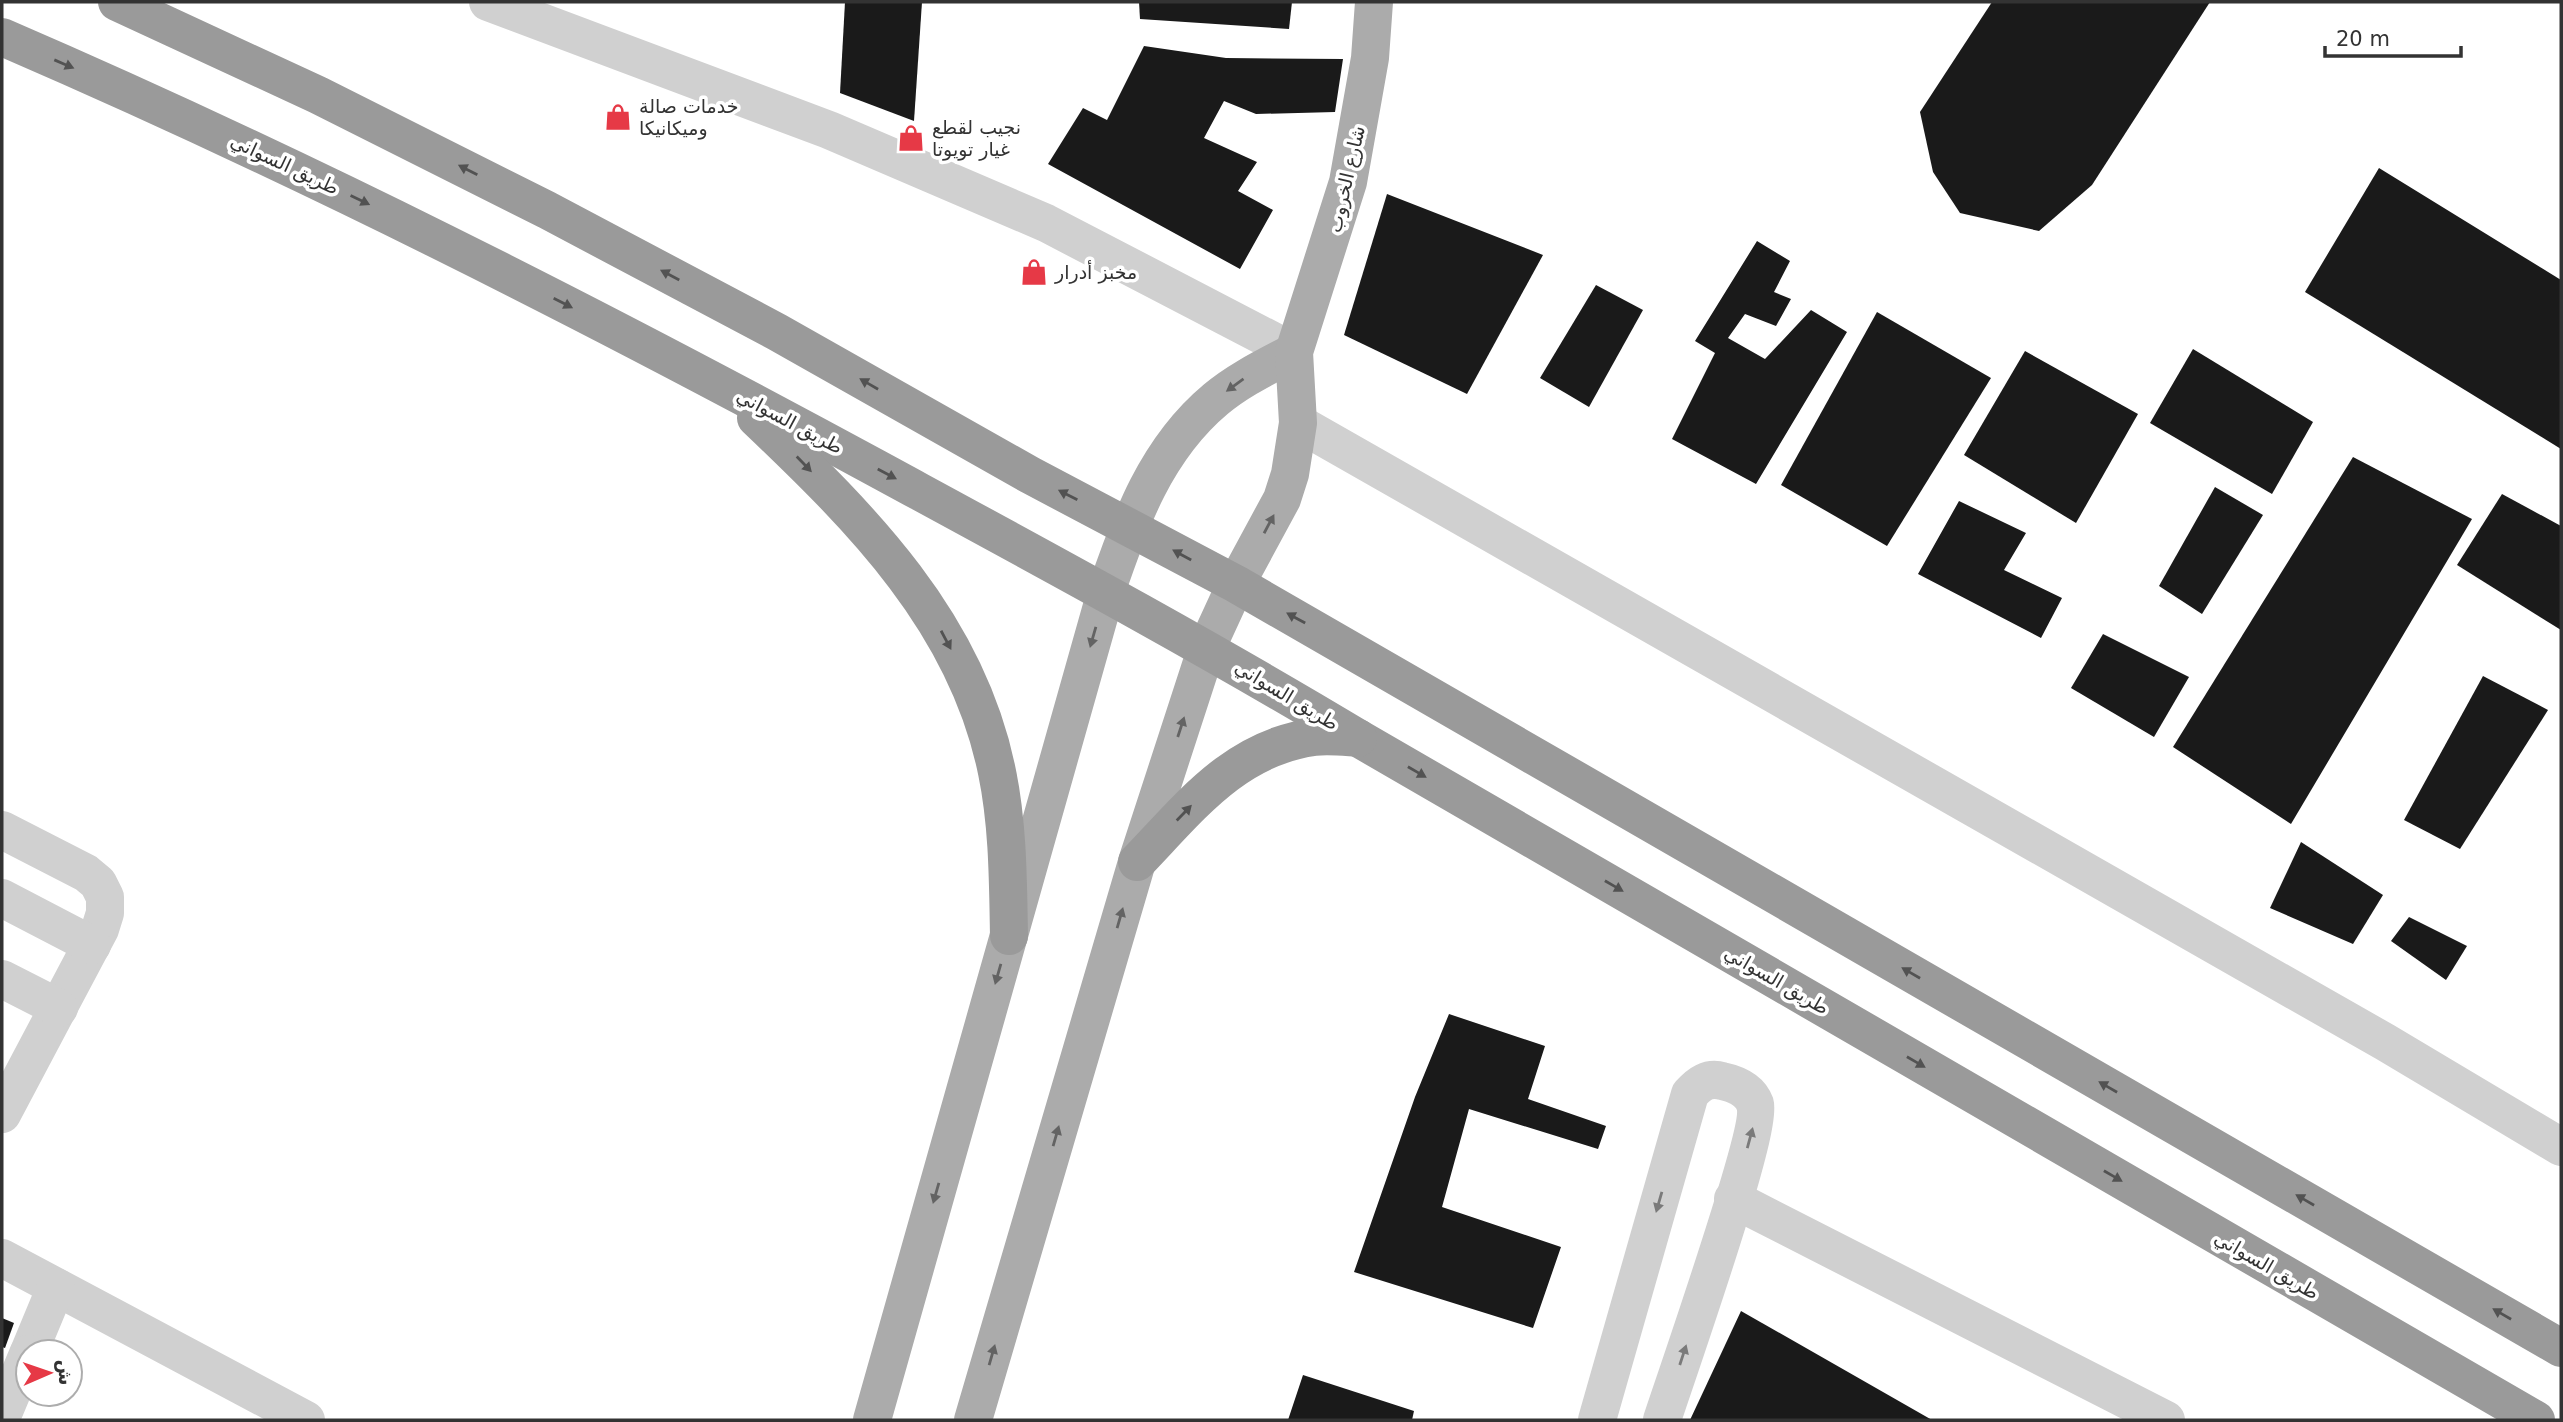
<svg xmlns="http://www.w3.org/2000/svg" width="2563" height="1422" font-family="'DejaVu Sans','Noto Naskh Arabic',sans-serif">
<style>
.building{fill:#1a1a1a}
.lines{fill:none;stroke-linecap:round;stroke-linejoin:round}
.minor{stroke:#d0d0d0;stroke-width:38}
.major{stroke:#ababab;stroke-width:38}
.highway{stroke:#9a9a9a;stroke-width:38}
.oneway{fill:#525252}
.oneway2{fill:#636363}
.oneway3{fill:#7a7a7a}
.labels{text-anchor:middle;stroke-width:7;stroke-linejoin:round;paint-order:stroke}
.poi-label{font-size:19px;fill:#333;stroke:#fff;text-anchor:start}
.street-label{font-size:19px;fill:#333;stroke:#fff}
</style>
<rect width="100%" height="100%" fill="#fff"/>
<g class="building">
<polygon points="845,2 922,2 914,121 840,93"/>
<polygon points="1139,2 1292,2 1289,29 1140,19"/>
<polygon points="1992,2 2210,2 2092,185 2039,231 1960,213 1933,172 1920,112"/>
<polygon points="1144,46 1226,58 1343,59 1335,112 1256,114 1224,101 1204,138 1257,162 1238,191 1273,210 1240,269 1048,164 1083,108 1107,120"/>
<polygon points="2379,168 2561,280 2561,449 2305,292"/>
<polygon points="1387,194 1543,255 1467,394 1344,335"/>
<polygon points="1757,241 1790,261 1774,292 1791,299 1776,326 1745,314 1728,338 1765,359 1811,310 1847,332 1756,484 1672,439 1715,353 1695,341"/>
<polygon points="1596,285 1643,310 1589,407 1540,378"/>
<polygon points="1877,312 1991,378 1887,546 1781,485"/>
<polygon points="2193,349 2313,422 2272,494 2150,423"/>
<polygon points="2025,351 2138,414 2076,523 1964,455"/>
<polygon points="2353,457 2472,519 2291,824 2173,747"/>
<polygon points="2215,487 2263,515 2202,614 2159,586"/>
<polygon points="2502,494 2561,526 2561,630 2457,565"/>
<polygon points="1959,501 2026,533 2004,570 2062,598 2041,638 1918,574"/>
<polygon points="2103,634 2189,677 2154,737 2071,688"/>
<polygon points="2483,676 2548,710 2460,849 2404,820"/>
<polygon points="2301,842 2383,895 2353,944 2270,908"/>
<polygon points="2409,917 2467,946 2446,980 2391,941"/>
<polygon points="1449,1014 1545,1046 1528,1099 1606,1126 1598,1149 1469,1109 1442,1207 1561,1247 1533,1328 1354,1272 1415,1097"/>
<polygon points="1741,1311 1932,1420 1690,1420"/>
<polygon points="2,1318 14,1323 5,1348 2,1347"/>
<polygon points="1303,1375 1414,1411 1412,1420 1288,1420"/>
</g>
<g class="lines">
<g class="minor">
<polyline points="488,2 829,130 1046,223 1294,352"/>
<polyline points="1298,423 2385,1042 2561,1147"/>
<polyline points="2,830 86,873 98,883 105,897 105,913 100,929 2,1114"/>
<polyline points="2,898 92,945"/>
<polyline points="2,979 59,1008"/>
<polyline points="1733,1199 2166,1420"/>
<polyline points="2,1258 306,1420"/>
<polyline points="29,1352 56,1287"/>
<polyline points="2,1416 28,1354"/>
<path d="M1597 1420 1690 1094C1699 1084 1708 1077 1722 1081 1736 1084 1750 1090 1755 1104 1763 1130 1676 1377 1662 1420"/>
</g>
<g class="major">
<path d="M872 1420 1106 592C1130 521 1156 449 1216 399 1240 379 1268 366 1294 352"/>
<polyline points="973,1420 1137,862 1207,647 1236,584 1282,499 1290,474 1298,423 1294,352 1348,182 1370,58 1374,2"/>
</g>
<g class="highway">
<polyline points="117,2 318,95 547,210 777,332 1030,475 1236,584 2561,1348"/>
<path d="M2 37C301 166 590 313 876 468 1038 556 1200 643 1358 738L2536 1420"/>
<path d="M756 418C862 519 967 623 997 772 1008 825 1008 881 1009 936"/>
<path d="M1137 862C1190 807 1234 748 1314 737 1328 735 1344 737 1358 738"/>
</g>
</g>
<defs><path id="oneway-solid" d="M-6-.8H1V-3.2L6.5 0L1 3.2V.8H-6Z" transform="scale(1.75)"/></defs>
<g class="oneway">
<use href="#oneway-solid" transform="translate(64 64) rotate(23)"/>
<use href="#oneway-solid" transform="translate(468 170) rotate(-153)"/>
<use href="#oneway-solid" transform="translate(360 200) rotate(26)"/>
<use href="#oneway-solid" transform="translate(670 275) rotate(-152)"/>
<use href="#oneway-solid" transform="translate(563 303) rotate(27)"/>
<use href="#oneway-solid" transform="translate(869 384) rotate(-150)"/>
<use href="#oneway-solid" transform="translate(804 464) rotate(46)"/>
<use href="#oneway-solid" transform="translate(887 474) rotate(28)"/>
<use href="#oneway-solid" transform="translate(1068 495) rotate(-153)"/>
<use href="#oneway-solid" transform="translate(1182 555) rotate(-151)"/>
<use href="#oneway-solid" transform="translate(1296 618) rotate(-151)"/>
<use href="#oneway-solid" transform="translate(946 640) rotate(62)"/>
<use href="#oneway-solid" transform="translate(1417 772) rotate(30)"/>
<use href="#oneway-solid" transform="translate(1184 813) rotate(-46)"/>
<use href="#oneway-solid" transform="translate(1614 886) rotate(30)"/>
<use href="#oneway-solid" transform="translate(1911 973) rotate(-150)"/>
<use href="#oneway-solid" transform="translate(1916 1062) rotate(30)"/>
<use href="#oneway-solid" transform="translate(2108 1087) rotate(-150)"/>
<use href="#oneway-solid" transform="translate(2113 1176) rotate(30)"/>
<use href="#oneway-solid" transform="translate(2305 1200) rotate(-150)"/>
<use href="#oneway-solid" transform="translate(2502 1314) rotate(-150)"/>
</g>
<g class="oneway2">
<use href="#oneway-solid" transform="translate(1235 385) rotate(144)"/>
<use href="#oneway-solid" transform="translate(1269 524) rotate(-62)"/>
<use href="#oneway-solid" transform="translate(1093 637) rotate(106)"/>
<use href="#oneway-solid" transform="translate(1181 727) rotate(-72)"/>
<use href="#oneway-solid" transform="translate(1120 918) rotate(-74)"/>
<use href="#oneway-solid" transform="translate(998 974) rotate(106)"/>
<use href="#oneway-solid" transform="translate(1056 1136) rotate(-74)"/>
<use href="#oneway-solid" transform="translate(936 1193) rotate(106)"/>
<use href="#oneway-solid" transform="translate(992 1355) rotate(-74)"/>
</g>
<g class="oneway3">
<use href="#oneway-solid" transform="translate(1750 1138) rotate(-75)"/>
<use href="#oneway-solid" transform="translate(1659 1202) rotate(106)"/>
<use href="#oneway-solid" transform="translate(1683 1355) rotate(-72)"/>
</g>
<defs>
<symbol id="shop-bare" viewBox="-9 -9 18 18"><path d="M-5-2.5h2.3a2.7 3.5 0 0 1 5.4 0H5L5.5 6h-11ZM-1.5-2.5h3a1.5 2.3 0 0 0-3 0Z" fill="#e63946" stroke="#fff" stroke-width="2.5" paint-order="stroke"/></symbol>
</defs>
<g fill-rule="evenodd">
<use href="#shop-bare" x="599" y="98" width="38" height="38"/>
<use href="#shop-bare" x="892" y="119" width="38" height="38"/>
<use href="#shop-bare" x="1015" y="253" width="38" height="38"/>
</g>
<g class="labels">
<g class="poi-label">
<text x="639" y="113">خدمات صالة<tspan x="639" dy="22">وميكانيكا</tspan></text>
<text x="932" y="134">نجيب لقطع<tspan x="932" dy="22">غيار تويوتا</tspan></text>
<text x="1055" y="279">مخبز أدرار</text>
</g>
<g class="street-label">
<text transform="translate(285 164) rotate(25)" y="7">طريق السواني</text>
<text transform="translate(1346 179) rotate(-77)" y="7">شارع الخروب</text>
<text transform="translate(790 421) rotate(28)" y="7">طريق السواني</text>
<text transform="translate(1287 695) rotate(31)" y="7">طريق السواني</text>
<text transform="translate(1777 980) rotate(30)" y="7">طريق السواني</text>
<text transform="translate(2267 1265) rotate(30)" y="7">طريق السواني</text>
</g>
</g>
<rect width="2563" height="1422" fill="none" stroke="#333333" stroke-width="7"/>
<g transform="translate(49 1373) rotate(88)"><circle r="33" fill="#ffffff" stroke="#adadad" stroke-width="2"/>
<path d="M0-5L12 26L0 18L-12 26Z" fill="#e63946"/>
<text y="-10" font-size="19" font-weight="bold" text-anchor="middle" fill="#333333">ش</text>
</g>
<path d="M2325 46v10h136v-10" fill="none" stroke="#333333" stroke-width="3.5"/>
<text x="2336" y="46" font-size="21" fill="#333333" stroke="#ffffff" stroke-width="5" paint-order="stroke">20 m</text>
</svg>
